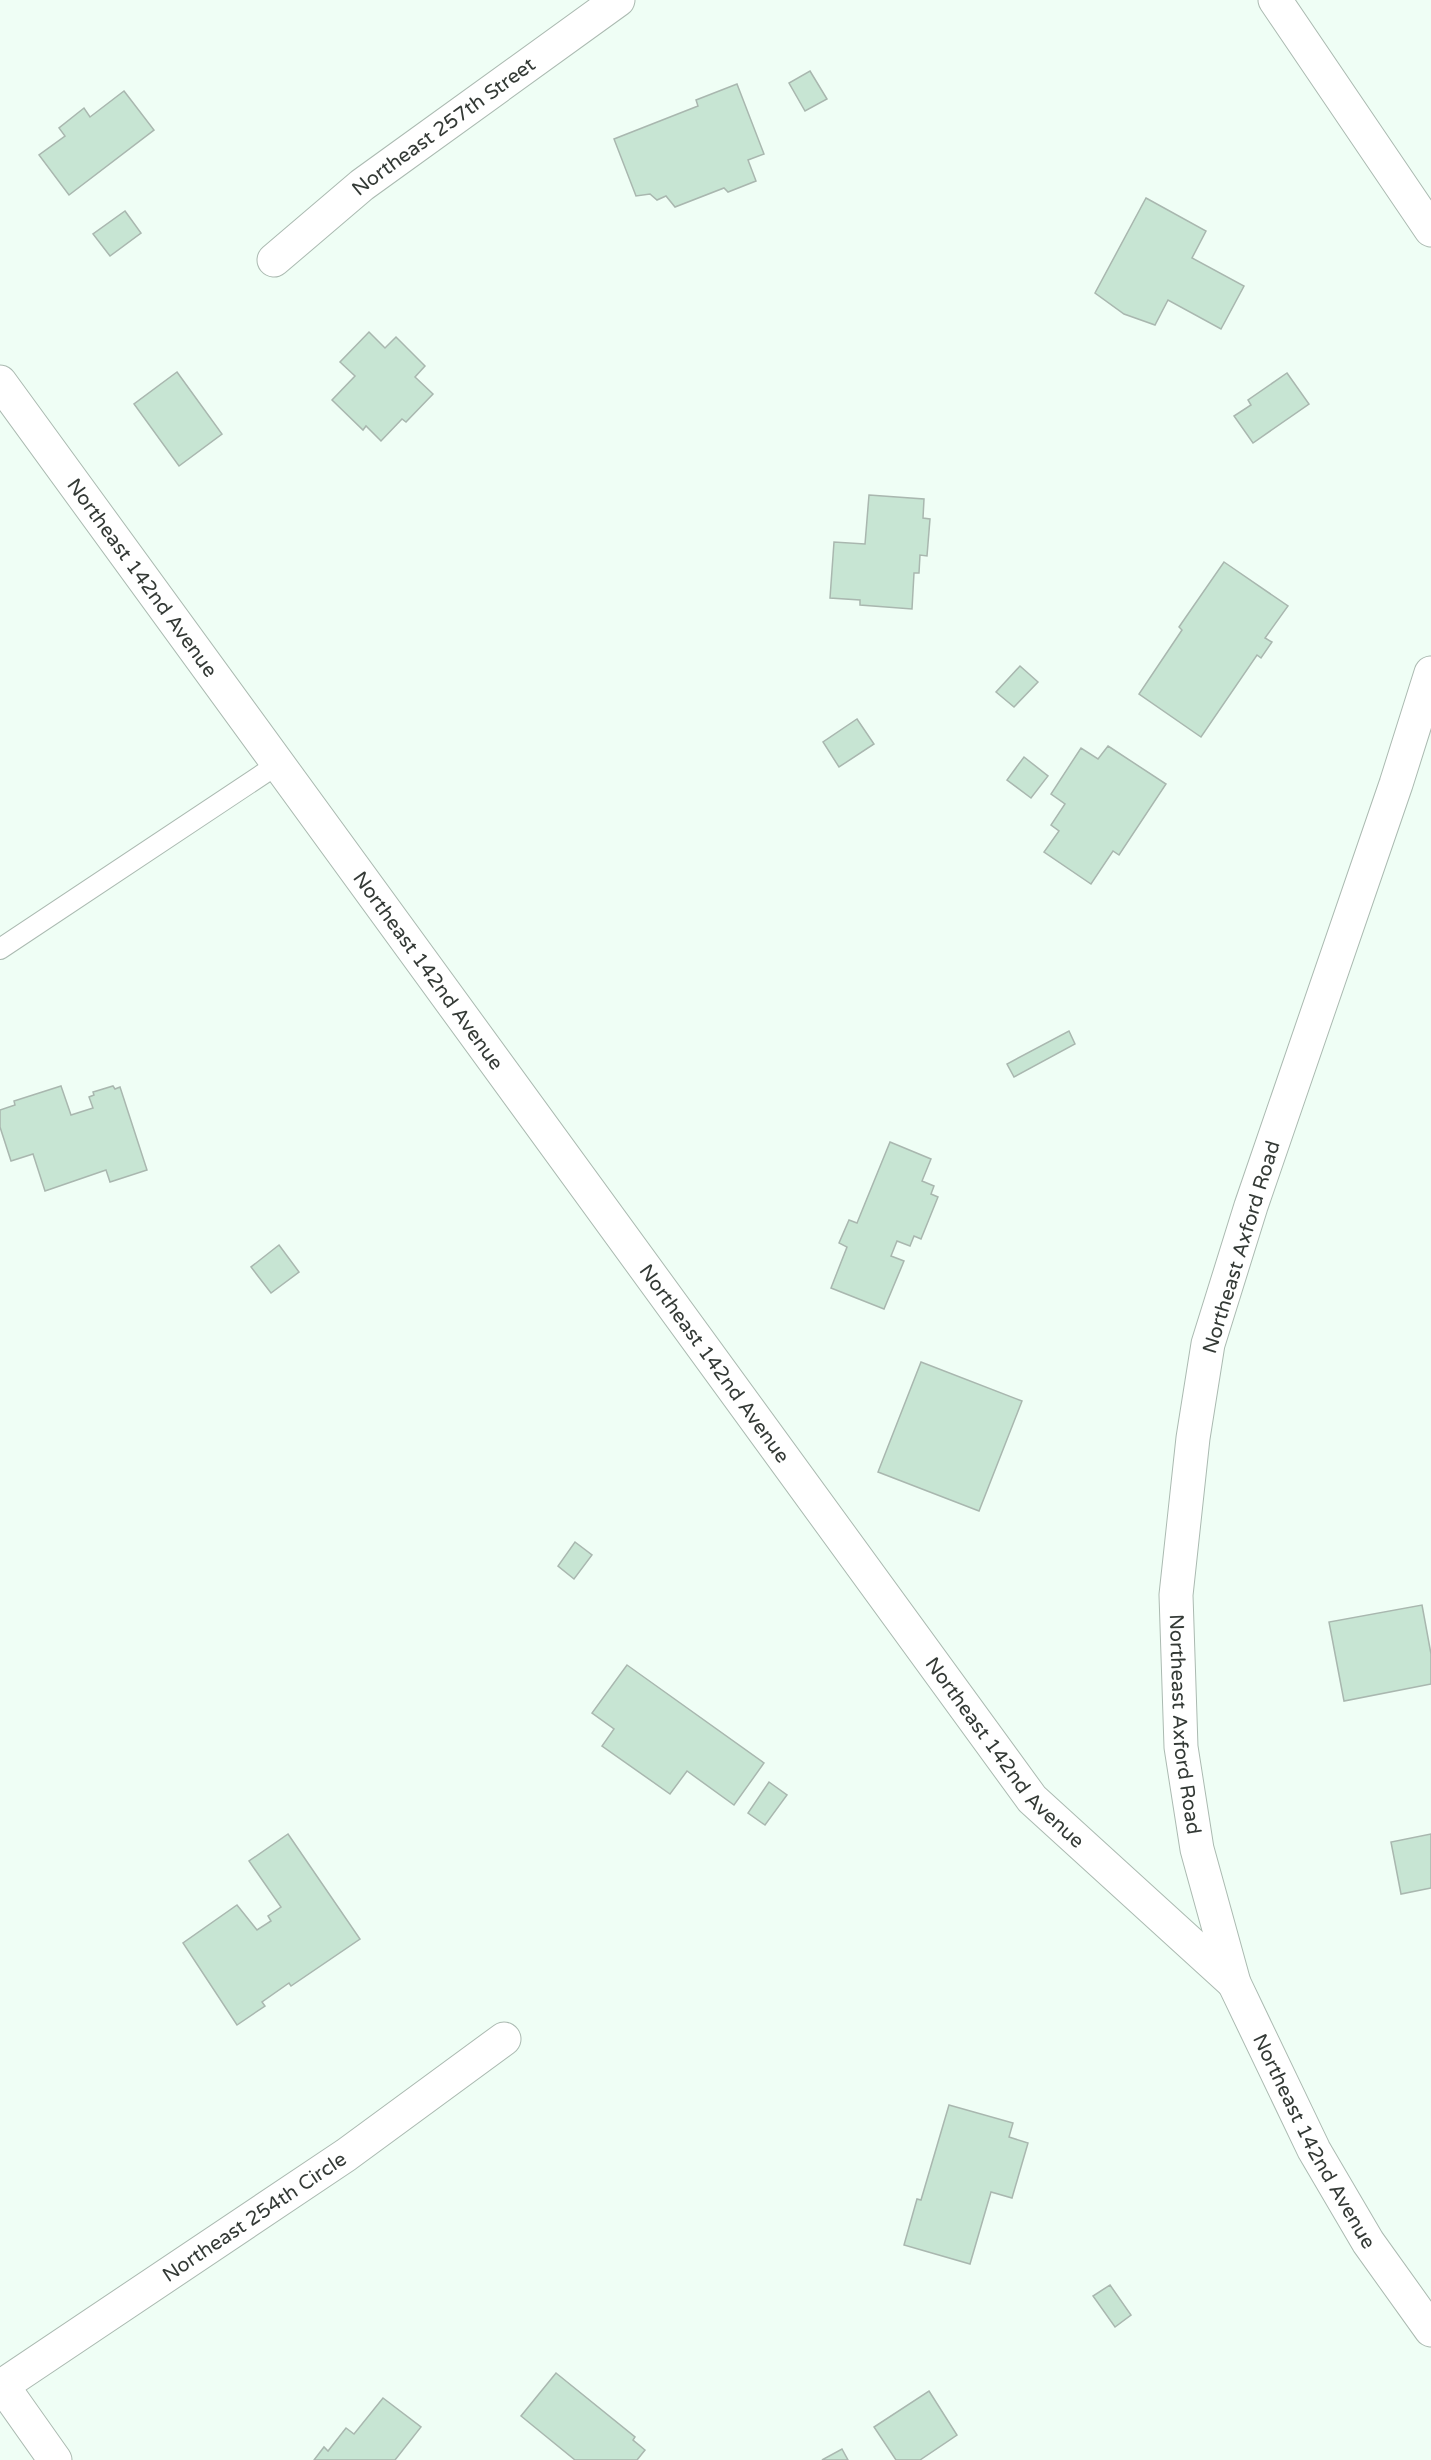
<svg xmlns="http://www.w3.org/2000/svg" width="1431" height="2460" font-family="'Varela Round',sans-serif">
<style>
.building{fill:#c7e5d3;stroke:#a9b7af;stroke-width:1.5}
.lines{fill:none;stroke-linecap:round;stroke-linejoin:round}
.service-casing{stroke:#abbab1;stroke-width:22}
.minor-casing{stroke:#abbab1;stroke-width:35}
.secondary-casing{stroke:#abbab1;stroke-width:35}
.service{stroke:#fff;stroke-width:20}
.minor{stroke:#fff;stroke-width:33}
.secondary{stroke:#fff;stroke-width:33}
.labels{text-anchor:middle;stroke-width:4.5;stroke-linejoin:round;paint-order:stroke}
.street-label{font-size:20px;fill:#343a36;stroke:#fff}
</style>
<rect width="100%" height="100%" fill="#effef5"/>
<g class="building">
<polygon points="810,71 827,99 805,111 789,83"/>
<polygon points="737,84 764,154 748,160 756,181 728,192 724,188 675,207 666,196 657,200 650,194 636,196 614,139 698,106 696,100"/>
<polygon points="124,91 154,130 69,195 39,155 65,136 59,128 84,108 90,117"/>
<polygon points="1146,198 1206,231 1192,258 1244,286 1221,329 1168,300 1155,325 1124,314 1095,293"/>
<polygon points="125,211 141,233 110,256 93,234"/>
<polygon points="369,332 385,348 396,337 425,366 415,377 433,394 406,422 402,419 381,441 366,426 363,430 332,400 355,376 340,362"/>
<polygon points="177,372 222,434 179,466 134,404"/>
<polygon points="1287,373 1309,404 1253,443 1234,416 1251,405 1248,400"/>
<polygon points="869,495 924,499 923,518 930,519 927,556 920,555 919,573 914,573 912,609 860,605 860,600 830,598 834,542 865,544"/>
<polygon points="1224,562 1288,606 1265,638 1272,642 1261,658 1257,655 1201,737 1139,694 1182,630 1179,627"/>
<polygon points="1020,666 1038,682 1014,707 996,692"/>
<polygon points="857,719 874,744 839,767 823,742"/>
<polygon points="1108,746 1166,784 1119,855 1113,851 1091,884 1044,852 1059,831 1051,825 1065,804 1051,794 1081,748 1098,759"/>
<polygon points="1024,757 1048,776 1031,798 1007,780"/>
<polygon points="1069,1031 1075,1044 1014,1077 1007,1064"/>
<polygon points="61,1086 71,1115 93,1108 89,1097 94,1095 93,1092 113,1086 115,1089 120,1087 147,1170 110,1182 106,1170 45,1191 33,1154 11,1161 0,1127 0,1110 15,1105 14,1101"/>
<polygon points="890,1142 931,1159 922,1181 934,1186 931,1194 938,1197 921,1239 914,1236 910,1246 897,1241 891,1256 904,1261 884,1309 831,1288 847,1247 839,1243 849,1220 857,1223"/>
<polygon points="279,1245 299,1272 271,1293 251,1267"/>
<polygon points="921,1362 1022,1401 979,1511 878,1472"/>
<polygon points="575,1542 592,1555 574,1579 558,1566"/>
<polygon points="1422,1605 1431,1654 1431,1684 1344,1701 1329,1622"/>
<polygon points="627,1665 764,1763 734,1805 687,1771 670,1794 602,1746 614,1729 592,1713"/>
<polygon points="769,1782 787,1795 765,1825 748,1813"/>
<polygon points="288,1834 360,1939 291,1986 289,1983 262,2002 265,2006 237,2025 183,1943 237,1905 257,1930 271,1921 268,1916 281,1907 249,1861"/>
<polygon points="1431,1834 1431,1888 1401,1894 1391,1842"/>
<polygon points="949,2105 1013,2123 1009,2137 1028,2143 1012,2198 991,2192 970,2264 904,2245 917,2199 921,2200"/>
<polygon points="1110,2285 1131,2315 1115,2327 1093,2296"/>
<polygon points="556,2373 635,2437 633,2440 645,2450 637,2460 575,2460 521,2416"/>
<polygon points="929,2391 957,2435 920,2460 896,2460 874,2427"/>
<polygon points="383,2398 421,2427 395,2460 314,2460 324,2447 328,2451 346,2428 354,2434"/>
<polygon points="842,2449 848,2460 822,2460"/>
</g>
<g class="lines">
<defs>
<polyline id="service" points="0,949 278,764"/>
<g id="minor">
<polyline points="1275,0 1431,230"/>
<path id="s1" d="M274 260 362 185 618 0"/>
<path id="s2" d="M0 382 1032 1799 1234 1983"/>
<polyline points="2,2385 55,2460"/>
<path id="s3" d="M0 2387 346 2155 504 2039"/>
</g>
<g id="secondary">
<path id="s4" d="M1431 673 1396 784 1251 1206 1208 1344 1193 1438 1176 1595 1181 1747 1197 1849 1234 1983 1314 2150 1368 2242 1431 2330"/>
</g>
</defs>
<use href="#service" class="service-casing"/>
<use href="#minor" class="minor-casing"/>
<use href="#secondary" class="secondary-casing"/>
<use href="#service" class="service"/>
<use href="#minor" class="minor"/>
<use href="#secondary" class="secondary"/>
</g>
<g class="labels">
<g class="street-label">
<text dy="7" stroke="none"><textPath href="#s1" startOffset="216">Northeast 257th Street</textPath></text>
<text dy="7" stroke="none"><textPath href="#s2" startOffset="242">Northeast 142nd Avenue</textPath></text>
<text dy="7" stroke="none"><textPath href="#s2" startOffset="728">Northeast 142nd Avenue</textPath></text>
<text transform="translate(1241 1247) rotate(-73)" y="7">Northeast Axford Road</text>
<text dy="7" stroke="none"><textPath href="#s2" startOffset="1214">Northeast 142nd Avenue</textPath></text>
<text dy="7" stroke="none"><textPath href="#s4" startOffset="1090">Northeast Axford Road</textPath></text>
<text dy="7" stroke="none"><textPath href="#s2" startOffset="1700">Northeast 142nd Avenue</textPath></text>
<text dy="7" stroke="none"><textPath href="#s4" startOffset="1532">Northeast 142nd Avenue</textPath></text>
<text dy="7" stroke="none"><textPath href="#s3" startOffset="306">Northeast 254th Circle</textPath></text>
</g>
</g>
</svg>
